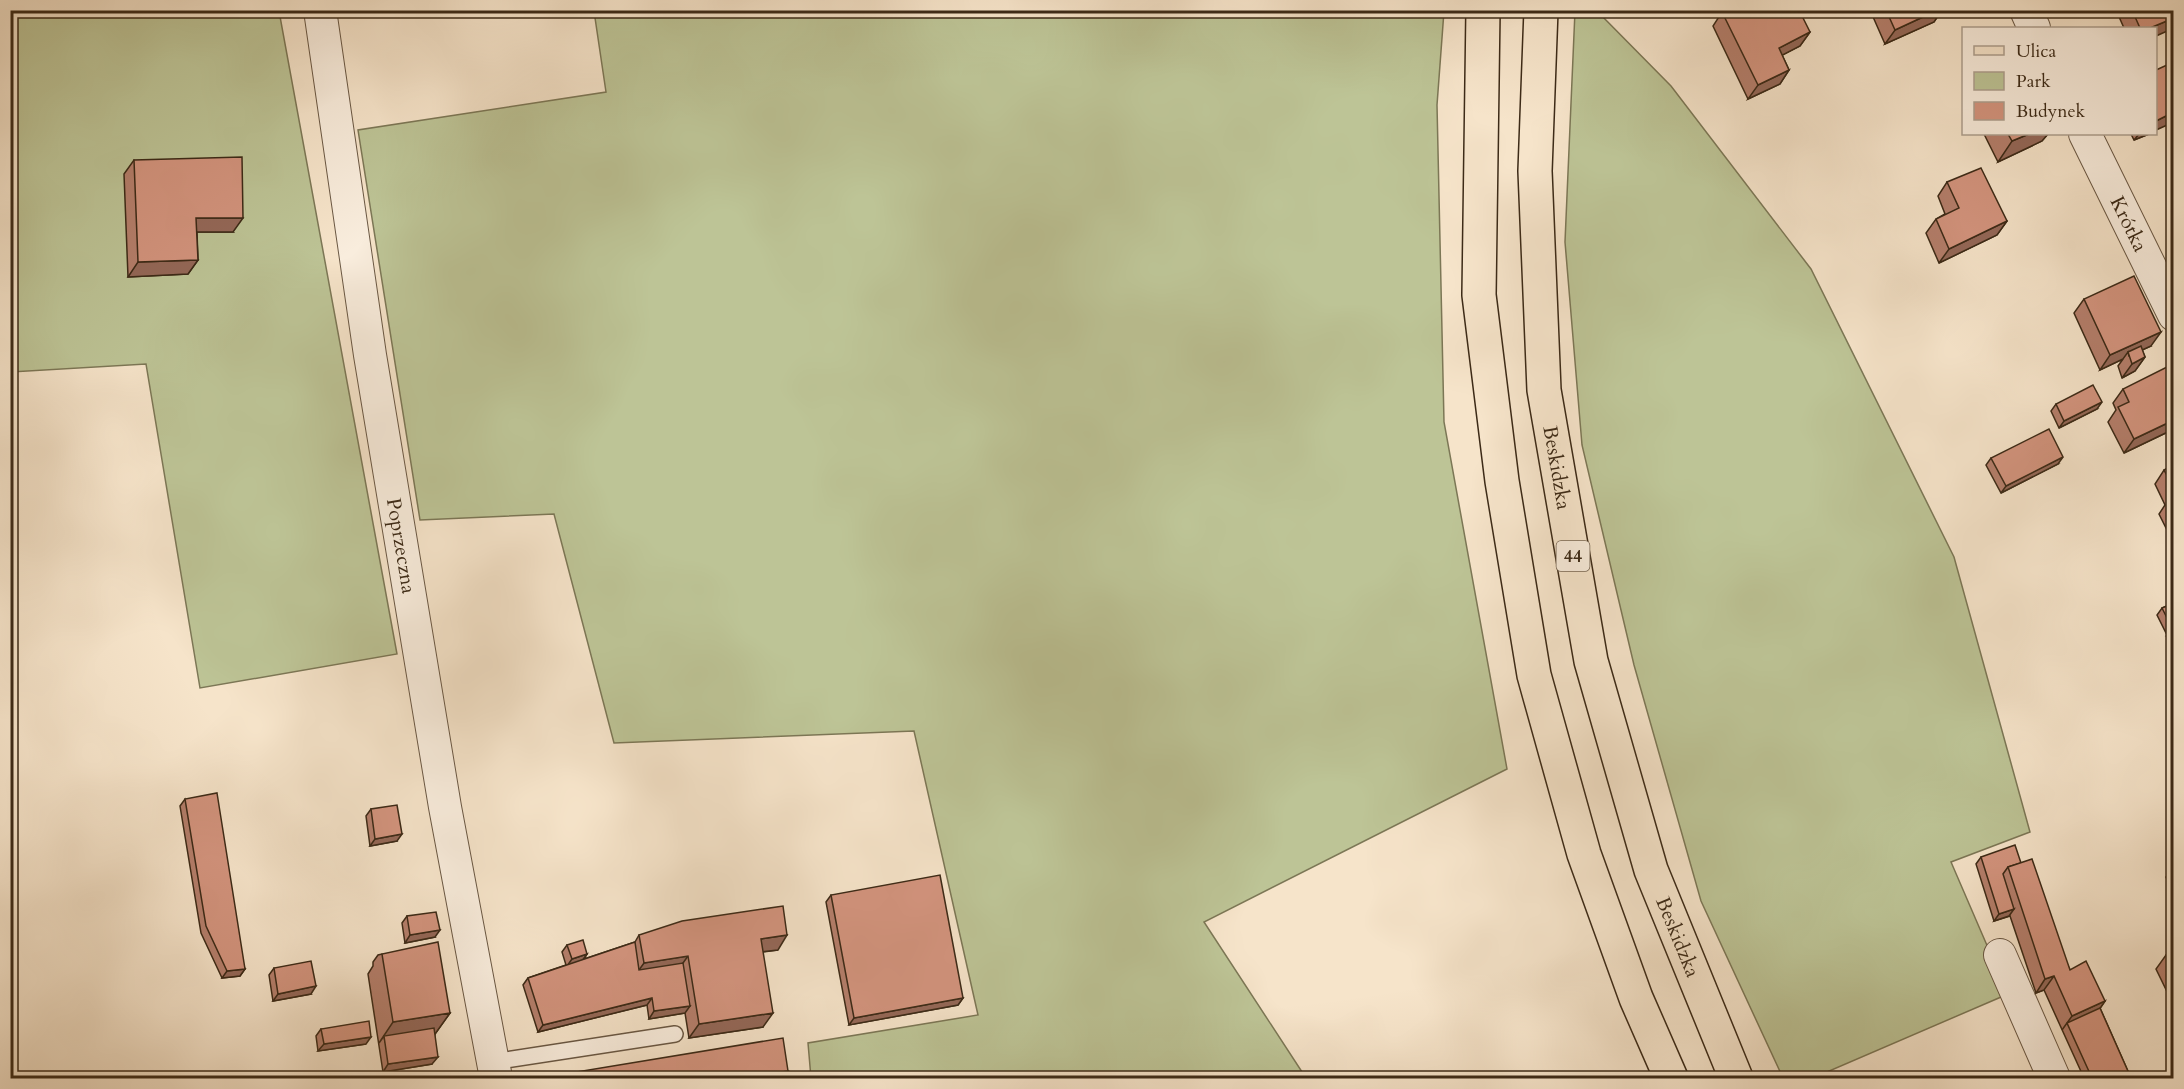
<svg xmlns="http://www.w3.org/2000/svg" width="2184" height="1089" font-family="Cardo,serif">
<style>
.green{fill:#bdc496;stroke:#7c7756;stroke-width:1.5}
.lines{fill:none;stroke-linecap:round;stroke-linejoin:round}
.lane-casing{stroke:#6a5844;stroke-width:18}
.street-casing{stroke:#6a5844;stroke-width:34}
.primary-casing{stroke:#3c2a17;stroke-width:36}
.lane{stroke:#f9eddd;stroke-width:15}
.street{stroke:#f9eddd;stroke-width:32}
.primary{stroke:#f6e4ca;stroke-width:33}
.wall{fill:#b57f6c;stroke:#3c2a17;stroke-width:1.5}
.shaded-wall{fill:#946858;stroke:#3c2a17;stroke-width:1.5}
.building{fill:#d3947e;stroke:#3c2a17;stroke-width:1.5}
.labels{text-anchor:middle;stroke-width:5;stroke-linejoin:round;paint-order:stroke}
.shield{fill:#f9eddd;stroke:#756452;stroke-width:1.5}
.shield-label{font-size:18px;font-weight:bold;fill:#3c2a17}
.street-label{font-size:20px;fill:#3c2a17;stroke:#f9eddd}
</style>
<rect width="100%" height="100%" fill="#f6e4ca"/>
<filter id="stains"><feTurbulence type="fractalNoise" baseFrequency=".00333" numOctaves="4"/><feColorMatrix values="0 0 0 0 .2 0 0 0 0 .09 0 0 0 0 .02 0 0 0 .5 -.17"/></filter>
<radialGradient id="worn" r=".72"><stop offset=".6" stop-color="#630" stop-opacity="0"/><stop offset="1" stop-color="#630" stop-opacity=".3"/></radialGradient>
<g class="green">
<polygon points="11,11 279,11 397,654 200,688 146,364 11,372"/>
<polygon points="594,11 1444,11 1437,105 1444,422 1507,769 1204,922 1306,1078 811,1078 808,1043 978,1015 914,731 614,743 554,514 420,520 358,130 606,92"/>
<polygon points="1575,11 1597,11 1671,86 1811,269 1954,557 2030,832 1951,862 2008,994 1813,1078 1783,1078 1701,901 1634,665 1582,445 1565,242"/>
</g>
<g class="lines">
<g class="lane-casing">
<polyline id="lane" points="493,1062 675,1034"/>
</g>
<g class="street-casing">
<g id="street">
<path id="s1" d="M320,10L370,355L445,807L496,1078"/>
<polyline points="2026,10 2034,28"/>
<path id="s2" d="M2085,134L2174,315"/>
<polyline points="2000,955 2054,1078"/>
</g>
</g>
<g class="primary-casing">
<g id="primary">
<polyline points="1483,10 1479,295 1502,481 1534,675 1584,854 1636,998 1671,1078"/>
<path id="s3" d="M1541,10L1535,171L1544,390L1591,661L1651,870L1736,1078"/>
</g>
</g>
<use href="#lane" class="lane"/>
<use href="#street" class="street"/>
<use href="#primary" class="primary"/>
</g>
<g class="wall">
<polygon points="1870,10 1942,10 1934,22 1885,44"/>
<polygon points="2116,10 2174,10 2156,28 2124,28"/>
<polygon points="1722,12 1810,32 1800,46 1782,55 1789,70 1780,84 1748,99 1713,26"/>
<polygon points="1984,134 2048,134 2042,141 1998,162"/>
<polygon points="2131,134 2149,134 2134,140"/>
<polygon points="134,160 233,232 197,232 198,260 188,274 128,277 124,174"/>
<polygon points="1947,182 2007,221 1997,235 1939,263 1926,233 1936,219 1945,214 1938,196"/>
<polygon points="2084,299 2151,346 2142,350 2145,357 2135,371 2122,378 2118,366 2123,359 2100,370 2074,313"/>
<polygon points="2123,389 2174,429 2124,453 2108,422 2116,410 2113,403"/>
<polygon points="2056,404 2097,409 2059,428 2051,411"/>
<polygon points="1991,458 2058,464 2001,493 1986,465"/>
<polygon points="2174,465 2174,529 2168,532 2159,514 2165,505 2155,484 2164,470"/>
<polygon points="2174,603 2174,632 2167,635 2157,615 2162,608"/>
<polygon points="185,799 245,969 240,976 222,978 201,933 180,806"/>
<polygon points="371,809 397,841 370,846 366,816"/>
<polygon points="1981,857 2021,863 2070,970 2105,1001 2100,1008 2131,1078 2084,1078 2044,990 2036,993 2010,916 1994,921 1976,864"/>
<polygon points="2174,869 2174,896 2166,877 2171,870"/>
<polygon points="831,895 963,998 958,1005 849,1025 826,902"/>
<polygon points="407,916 435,937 405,943 402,923"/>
<polygon points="639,935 778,950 763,952 763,1027 689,1038 685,1013 649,1019 647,1005 538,1032 523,985 528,978 566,965 562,952 567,945 587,954 584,959 635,942"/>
<polygon points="2174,951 2174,1006 2156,969 2166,955"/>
<polygon points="382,954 450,1013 435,1034 432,1064 383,1072 368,974 373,966 373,962 378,955"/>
<polygon points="274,968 311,994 273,1001 269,975"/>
<polygon points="321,1029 366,1044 318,1051 316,1036"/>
</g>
<g class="shaded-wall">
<polygon points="1938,10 1942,10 1934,22 1885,44 1895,30"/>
<polygon points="2174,18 2174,28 2156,36 2156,28 2150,28"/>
<polygon points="1810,32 1800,46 1769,62 1779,48"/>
<polygon points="1789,70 1780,84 1748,99 1758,85"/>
<polygon points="2174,112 2174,122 2156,130 2156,121"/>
<polygon points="2029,134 2048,134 2042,141 1998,162 2012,141"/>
<polygon points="2139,134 2149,134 2134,140"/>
<polygon points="196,218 243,218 233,232 186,232"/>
<polygon points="2007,221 1997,235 1939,263 1949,249"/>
<polygon points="198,260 188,274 128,277 138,262"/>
<polygon points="2161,332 2151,346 2129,356 2128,352 2123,359 2100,370 2110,355"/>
<polygon points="2145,357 2135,371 2122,378 2132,364"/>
<polygon points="2102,402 2097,409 2059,428 2064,421"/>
<polygon points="2174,420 2174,429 2124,453 2134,439"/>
<polygon points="2063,457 2058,464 2001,493 2006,486"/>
<polygon points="2174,524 2174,529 2168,532"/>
<polygon points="2172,628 2174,628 2174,632 2167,635"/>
<polygon points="402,834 397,841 370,846 375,839"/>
<polygon points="2014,909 2009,916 1994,921 1999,914"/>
<polygon points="440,930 435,937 405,943 410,935"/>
<polygon points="787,935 778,950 751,953 761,939"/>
<polygon points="587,954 582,961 567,966 572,959"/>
<polygon points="688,956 678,970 634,977 644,963"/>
<polygon points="245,969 240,976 222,978 227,971"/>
<polygon points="2054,976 2044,990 2036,993 2045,979"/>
<polygon points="316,986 311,994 273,1001 278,994"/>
<polygon points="652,998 647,1005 538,1032 543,1025"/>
<polygon points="963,998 958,1005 849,1025 854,1018"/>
<polygon points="2105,1001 2095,1016 2067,1023 2062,1030 2072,1016"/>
<polygon points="690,1006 685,1013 649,1019 654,1011"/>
<polygon points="450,1013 435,1034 385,1042 384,1036 379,1043 393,1022"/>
<polygon points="773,1013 763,1027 689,1038 699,1024"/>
<polygon points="371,1037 366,1044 318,1051 324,1044"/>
<polygon points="438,1057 432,1064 383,1072 388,1064"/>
<polygon points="788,1071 783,1078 743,1078"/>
</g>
<g class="building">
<polygon points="1725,10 1799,10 1810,32 1779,48 1789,70 1758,85 1722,12"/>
<polygon points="1886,10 1938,10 1895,30"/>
<polygon points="2132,10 2174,10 2174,18 2150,28 2140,28"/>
<polygon points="2167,65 2174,80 2174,112 2156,121 2156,70"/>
<polygon points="2008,134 2029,134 2012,141"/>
<polygon points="242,157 243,218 196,218 198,260 138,262 134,160"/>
<polygon points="1981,168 2007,221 1949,249 1936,219 1959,208 1947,182"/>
<polygon points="2134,276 2161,332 2110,355 2084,299"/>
<polygon points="2141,346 2145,357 2132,364 2128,352"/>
<polygon points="2173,364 2174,420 2134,439 2118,407 2129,402 2123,389"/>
<polygon points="2093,385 2102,402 2064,421 2056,404"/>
<polygon points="2049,429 2063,457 2006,486 1991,458"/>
<polygon points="2174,465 2174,488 2164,470"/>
<polygon points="2174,498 2174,510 2169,500"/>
<polygon points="2174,603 2174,628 2172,628 2162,608"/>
<polygon points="217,793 245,969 227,971 206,926 185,799"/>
<polygon points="397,805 402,834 375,839 371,809"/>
<polygon points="2015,845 2021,863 2008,867 2003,874 2014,909 1999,914 1981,857"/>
<polygon points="2032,859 2070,970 2086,961 2105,1001 2072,1016 2054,976 2045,979 2008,867"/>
<polygon points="940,875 963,998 854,1018 831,895"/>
<polygon points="783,906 787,935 761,939 773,1013 699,1024 688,956 644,963 639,935 682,921"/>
<polygon points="436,912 440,930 410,935 407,916"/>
<polygon points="583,940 587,954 572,959 567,945"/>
<polygon points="438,942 450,1013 393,1022 382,954"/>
<polygon points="635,942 639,970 683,963 690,1006 654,1011 652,998 543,1025 528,978"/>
<polygon points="2174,951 2174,972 2166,955"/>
<polygon points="311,961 316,986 278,994 274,968"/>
<polygon points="2100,1008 2131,1078 2092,1078 2067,1023"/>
<polygon points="369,1021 371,1037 324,1044 321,1029"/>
<polygon points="434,1028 438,1057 388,1064 384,1036"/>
<polygon points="783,1038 788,1071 743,1078 559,1078 558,1075"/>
</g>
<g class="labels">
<rect class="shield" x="1556.5" y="541" width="33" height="30" rx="4.5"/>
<g class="shield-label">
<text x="1573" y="562">44</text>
</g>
<g class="street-label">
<text dy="7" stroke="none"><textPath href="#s2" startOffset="100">Krótka</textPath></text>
<text dy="7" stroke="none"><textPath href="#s3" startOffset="459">Beskidzka</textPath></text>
<text dy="7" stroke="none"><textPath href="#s1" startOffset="542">Poprzeczna</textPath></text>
<text dy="7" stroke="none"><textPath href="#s3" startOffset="945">Beskidzka</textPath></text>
</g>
</g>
<rect width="2184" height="1089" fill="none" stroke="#f6e4ca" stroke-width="36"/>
<rect x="12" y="12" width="2160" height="1065" fill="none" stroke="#3c2a17" stroke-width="3"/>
<rect x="18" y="18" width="2148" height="1053" fill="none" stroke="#3c2a17" stroke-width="1.5"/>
<rect x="1962" y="27" width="195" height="108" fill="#f9eddd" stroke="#ad9f8e" stroke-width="1.5"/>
<rect x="1974" y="46" width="30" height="9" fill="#f6e4ca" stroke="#ad9f8e" stroke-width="1.5"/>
<text x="2016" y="57" font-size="18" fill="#3c2a17">Ulica</text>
<rect x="1974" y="72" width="30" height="18" fill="#bdc496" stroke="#ad9f8e" stroke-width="1.5"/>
<text x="2016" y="87" font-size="18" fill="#3c2a17">Park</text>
<rect x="1974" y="102" width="30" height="18" fill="#d3947e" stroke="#ad9f8e" stroke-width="1.5"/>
<text x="2016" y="117" font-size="18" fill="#3c2a17">Budynek</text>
<rect width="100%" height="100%" filter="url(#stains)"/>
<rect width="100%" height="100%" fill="url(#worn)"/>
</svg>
